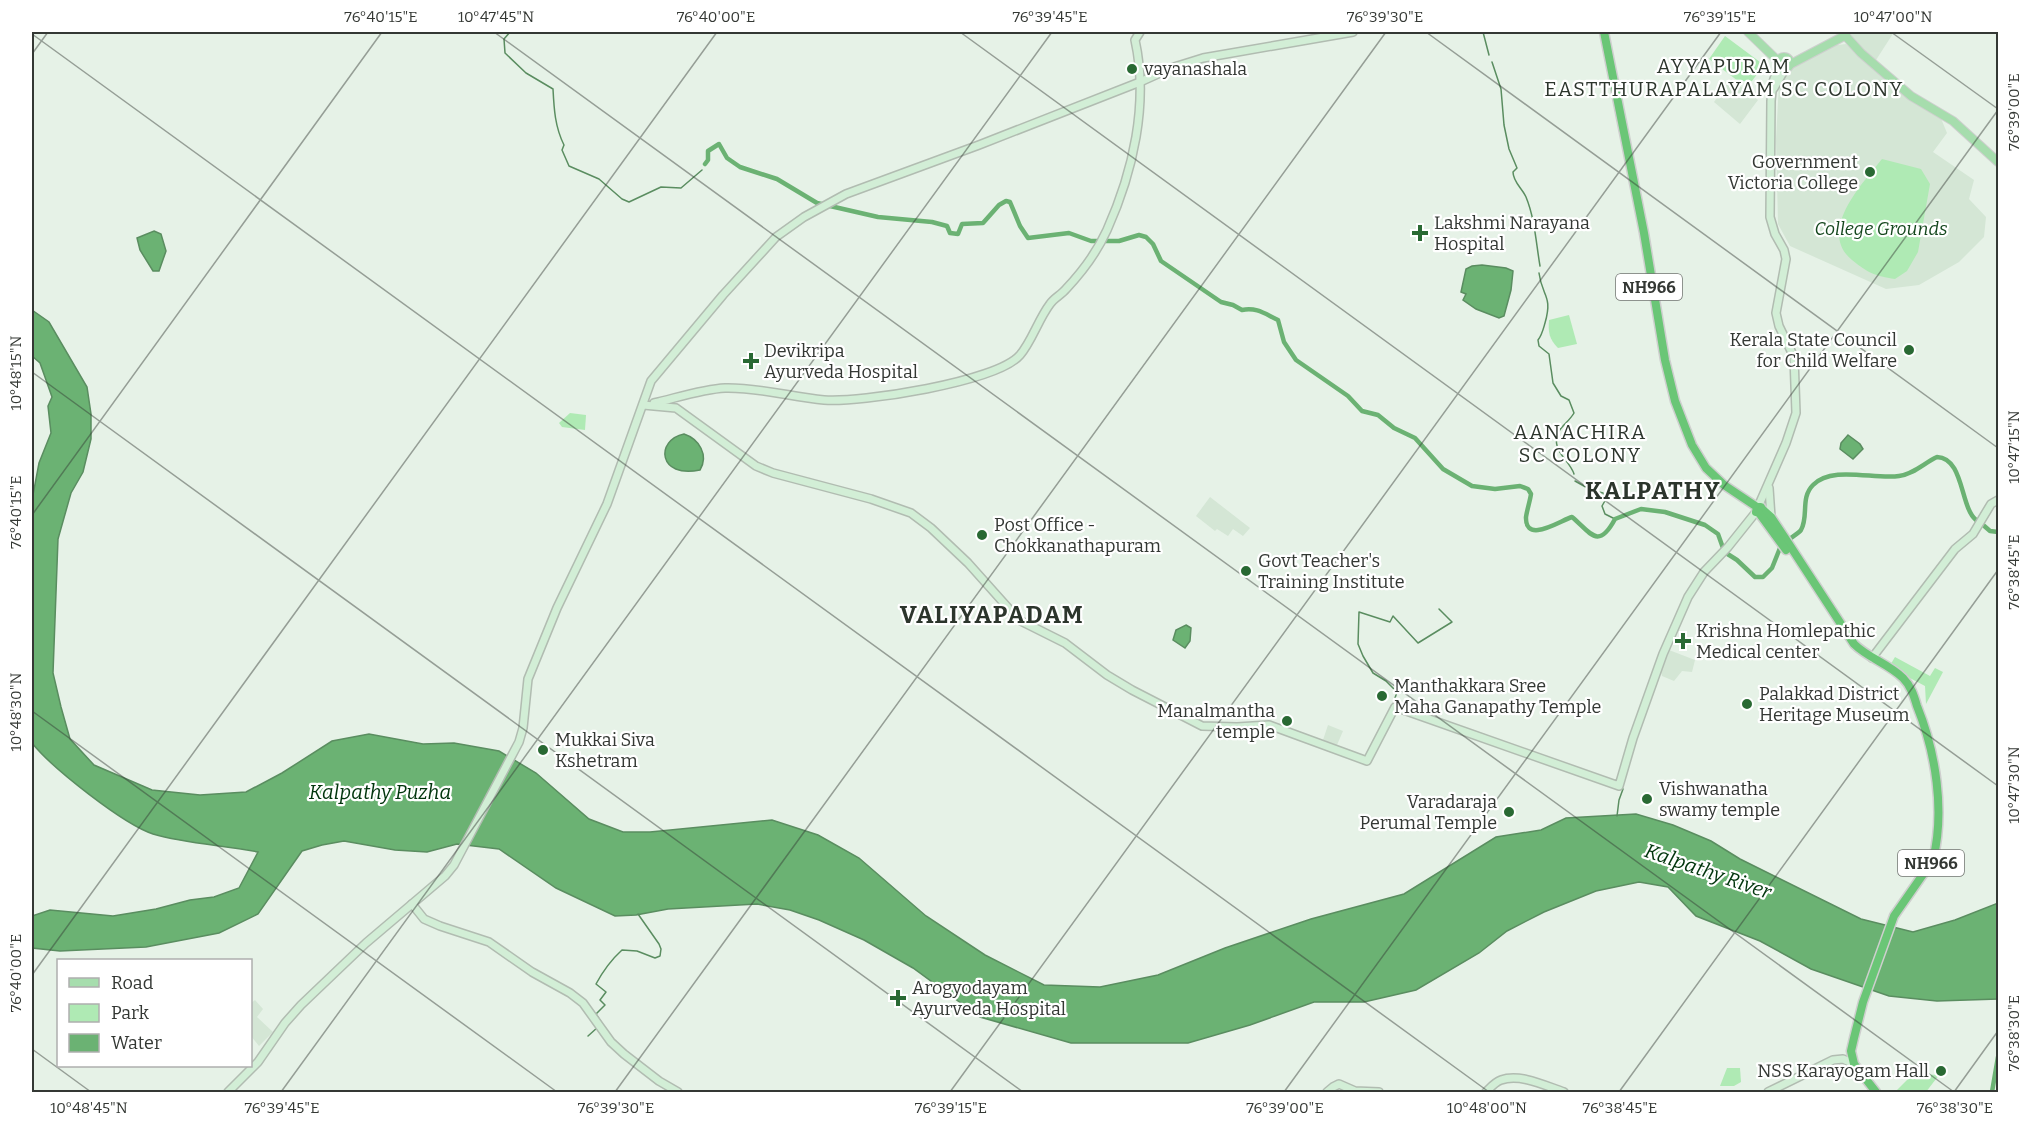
<svg xmlns="http://www.w3.org/2000/svg" width="2030" height="1124" font-family="Bitter,serif">
<style>
.built{fill:#d4e6d5}
.green{fill:#afeab4}
.water{fill:#6bb273;stroke:#5a8d60;stroke-width:1.5}
.lines{fill:none;stroke-linecap:round;stroke-linejoin:round}
.stream{stroke:#5a8d60;stroke-width:1.5}
.canal{stroke:#6bb273;stroke-width:4.5}
.secondary-casing{stroke:#b1bcb1;stroke-width:10}
.primary-casing{stroke:#cecfce;stroke-width:10}
.highway-casing{stroke:#cecfce;stroke-width:11}
.secondary{stroke:#d2eed6;stroke-width:7}
.primary{stroke:#a6ddad;stroke-width:8}
.highway{stroke:#6ac676;stroke-width:8}
.ticks{fill:none;stroke:#343834;stroke-width:1.5;stroke-opacity:0.45}
.poi-dot{fill:#296933;stroke:#fff;stroke-width:2}
.labels{text-anchor:middle;stroke-width:4.5;stroke-linejoin:round;paint-order:stroke}
.shield{fill:#fff;stroke:#717471;stroke-width:1.5}
.shield-label{font-size:16px;font-weight:bold;fill:#343834}
.poi-label{font-size:18px;fill:#343834;stroke:#fff;text-anchor:start}
.park-label{font-size:18px;font-style:italic;fill:#14471d;stroke:#fff}
.neighbourhood-label{font-size:20px;letter-spacing:1.5px;fill:#2c352c;stroke:#fff}
.water-label{font-size:20px;font-style:italic;fill:#00350c;stroke:#fff}
.district-label{font-size:24px;font-weight:bold;letter-spacing:1.5px;fill:#2c352c;stroke:#fff}
.neatline{fill:none;stroke:#343834;stroke-width:2}
.ticks-label{font-size:15px;text-anchor:middle;fill:#343834}
</style>
<rect width="100%" height="100%" fill="#e6f2e7"/>
<g class="built">
<polygon points="1849,32 1894,32 1876,60 1855,42"/>
<polygon points="1846,44 1940,116 1947,133 1933,152 1974,180 1969,199 1986,217 1984,237 1959,262 1919,285 1886,289 1790,246 1778,224 1776,140 1779,82 1783,72 1829,46"/>
<polygon points="1731,79 1758,100 1740,124 1714,102"/>
<polygon points="1210,497 1250,528 1243,536 1233,529 1228,536 1217,529 1215,531 1196,516"/>
<polygon points="1669,650 1695,660 1692,672 1682,671 1674,681 1662,676 1661,672"/>
<polygon points="1328,725 1343,731 1337,745 1323,740"/>
<polygon points="255,1000 263,1009 257,1017 273,1032 259,1046 251,1036 250,1004"/>
</g>
<g class="green">
<polygon points="1725,36 1764,65 1752,81 1738,81 1709,59"/>
<path d="M1882,159L1921,169L1930,184L1918,252L1907,271L1895,279C1875,276 1868,273 1852,260C1817,231 1862,184 1882,159Z"/>
<path d="M1569,315L1577,344L1558,348C1549,339 1548,332 1549,320Z"/>
<polygon points="570,413 586,415 585,430 562,427 559,423"/>
<polygon points="1895,657 1930,676 1935,668 1943,672 1926,704 1925,686 1889,667"/>
<polygon points="1727,1068 1740,1068 1741,1082 1734,1086 1720,1086"/>
<polygon points="1919,1074 1939,1075 1926,1092 1895,1092 1909,1078"/>
</g>
<g class="water">
<polygon points="154,231 161,234 166,251 159,271 153,271 140,250 137,238"/>
<polygon points="1482,265 1506,268 1513,271 1511,290 1504,316 1499,318 1476,309 1463,300 1466,294 1461,292 1466,269 1472,266"/>
<path d="M32,310L49,322L87,387L91,414V439L83,472L71,493L58,539L53,673L61,707L70,739L94,765L152,790L200,795L246,792L282,773L332,741L369,734L423,744L454,743L499,751L536,773L589,819L623,832H650L772,820L818,835L859,858L926,916L985,955L1044,985L1100,987L1158,975L1225,948L1311,919L1404,894L1496,837L1541,830L1566,818L1636,814L1673,825L1711,841L1740,859L1861,919L1913,932L1955,920L1998,903V999L1937,1001L1889,996L1811,969L1760,941L1696,916L1668,887L1639,882L1596,891L1544,912L1507,931L1479,953L1416,990L1364,1002H1314L1250,1025L1188,1043H1071L980,1017L913,968L864,940L819,920L790,910L757,904L668,909L636,915L615,916L556,888L499,849L457,844L427,852L395,850L344,841L322,845L302,851L258,914L219,933L146,947L60,951L32,948V916L50,910L113,916L156,909L190,900L214,897L239,888L258,852C224,845 187,844 153,834C123,824 52,768 32,743V500L39,463L51,433L48,406L52,397L40,363L32,356Z"/>
<path d="M684,434C699,439 709,455 700,470C658,479 655,440 684,434Z"/>
<polygon points="1848,435 1860,444 1863,449 1853,459 1840,449 1841,443"/>
<polygon points="1186,625 1191,628 1190,641 1185,648 1173,640 1176,630"/>
</g>
<g class="lines">
<g class="stream">
<path d="M510,32L504,39L505,53L526,73L553,89C554,109 555,127 564,145L562,150L569,166L599,179L622,199L629,202L661,187L681,188L702,170"/>
<polyline points="1483,32 1489,55"/>
<path d="M1492,62L1501,89L1504,125L1509,149L1517,168L1513,172C1513,182 1522,188 1526,197C1535,219 1536,243 1540,266"/>
<path d="M1539,273C1542,297 1553,295 1545,323C1543,330 1542,335 1538,340L1539,346L1549,354L1553,383L1561,396L1569,400L1574,413C1570,420 1563,425 1559,431C1549,450 1570,460 1574,474"/>
<polyline points="1575,481 1591,490 1603,493 1606,499 1602,506 1605,514 1615,519"/>
<polyline points="1400,705 1395,698 1397,692 1386,681 1373,673 1363,656 1358,644 1359,612 1390,622 1393,616 1418,643 1452,622 1439,609"/>
<polyline points="1464,728 1485,735"/>
<polyline points="1512,745 1536,753"/>
<polyline points="1617,816 1619,800 1623,789 1620,788"/>
<path d="M601,1022L596,1014L605,1005L600,1000L606,992L596,984C603,971 611,960 622,950L637,951L655,958L660,956L661,949L659,944L638,914"/>
<polyline points="588,1036 598,1027"/>
</g>
<g class="canal">
<polyline points="705,164 708,160 708,151 719,144 727,158 740,167 777,179 817,203 878,217 932,222 947,226 950,233 958,234 962,224 983,223 999,205 1006,201 1010,202 1020,226 1028,238 1069,233 1091,241 1099,241"/>
<path d="M1106,241H1119L1139,235L1146,237L1153,244L1161,261L1221,302L1233,305L1242,310C1257,307 1265,314 1278,320L1284,342L1296,360L1348,396L1362,411L1378,415L1394,428L1415,438L1443,469L1472,486L1495,489L1520,486L1528,489L1531,494C1530,501 1527,510 1526,517C1525,545 1561,520 1572,517C1590,532 1598,551 1615,519L1641,509L1665,512L1705,525L1718,534L1723,548"/>
<polyline points="1982,524 1990,531 1998,532"/>
<path d="M1790,539C1793,536 1799,533 1801,530C1809,516 1800,498 1813,485C1832,465 1875,480 1899,476C1914,474 1924,463 1937,457C1964,458 1960,507 1976,520"/>
<polyline points="1726,553 1737,560 1755,577 1763,577 1772,568 1780,548"/>
<polyline points="1992,1092 1998,1057"/>
</g>
<g class="secondary-casing">
<g id="secondary">
<polyline points="1774,88 1785,69"/>
<path d="M654,403C676,398 703,389 725,388C757,387 792,397 824,400C860,403 997,382 1020,355C1032,341 1038,320 1050,304C1054,298 1061,295 1066,289C1083,271 1097,252 1107,230C1133,172 1149,103 1135,40L1140,32"/>
<polyline points="643,405 676,408 756,466 773,473 871,499 911,513 931,528 968,563 1019,620 1065,643 1107,675 1132,690 1202,726 1237,727 1269,725 1367,761 1395,707 1619,786 1633,738 1663,654 1688,597 1704,572 1728,547 1756,512"/>
<polyline points="1769,488 1771,517"/>
<polyline points="1758,507 1786,443 1796,413 1794,357 1779,326 1776,313 1786,259 1784,250 1775,234 1770,217 1771,101 1773,82 1779,65"/>
<polyline points="1872,658 1955,549 1973,534 1991,504 1998,500"/>
<polyline points="412,904 424,919 440,926 489,942 532,972 570,993 583,1003 611,1042 624,1054 659,1081 678,1092"/>
<polyline points="228,1092 258,1062 285,1023 301,1005 366,943 445,876 454,865 519,742 523,728 528,679 557,608 607,504 651,381 723,295 776,237 804,217 846,194 979,145 1140,82 1171,68 1203,58 1353,32"/>
<polyline points="1327,1092 1333,1087 1339,1084 1355,1091 1379,1092"/>
<path d="M1486,1092C1490,1088 1495,1082 1501,1080C1520,1073 1546,1086 1564,1092"/>
<polyline points="1768,1092 1833,1060 1843,1059 1854,1064"/>
</g>
</g>
<g class="primary-casing">
<g id="primary">
<polyline points="1748,32 1778,61"/>
<polyline points="1842,32 1861,53 1911,96 1953,121 1998,162"/>
<circle cx="1784" cy="63" r="6"/>
<polyline points="1791,64 1846,35"/>
</g>
</g>
<g class="highway-casing">
<g id="highway">
<polyline points="1604,32 1644,233 1665,360 1675,401 1692,445 1706,468 1724,485 1757,507 1761,507 1762,510 1761,513 1756,512 1757,507"/>
<path d="M1762,509L1771,517L1785,538L1854,644C1868,658 1889,664 1903,678C1911,686 1914,696 1917,706C1936,753 1945,811 1933,860L1894,916L1863,1002L1854,1038L1851,1051L1854,1064L1876,1092"/>
<polyline points="1759,513 1786,550"/>
</g>
</g>
<use href="#secondary" class="secondary"/>
<use href="#primary" class="primary"/>
<use href="#highway" class="highway"/>
</g>
<path class="ticks" d="M494,32L1954,1092M960,32L1998,786M1426,32L1998,448M1891,32L1998,109M32,34L1489,1092M32,54L48,32M32,372L1023,1092M32,515L382,32M32,711L557,1092M32,975L717,32M32,1049L91,1092M281,1092L1052,32M615,1092L1386,32M950,1092L1721,32M1284,1092L1998,110M1619,1092L1998,570M1954,1092L1998,1031"/>
<g class="poi-dot">
<circle cx="1132" cy="69" r="6"/>
<circle cx="1870" cy="172" r="6"/>
<path d="M1417 224h6v6h6v6h-6v6h-6v-6h-6v-6h6z"/>
<circle cx="1909" cy="350" r="6"/>
<path d="M748 352h6v6h6v6h-6v6h-6v-6h-6v-6h6z"/>
<circle cx="982" cy="535" r="6"/>
<circle cx="1246" cy="571" r="6"/>
<path d="M1680 632h6v6h6v6h-6v6h-6v-6h-6v-6h6z"/>
<circle cx="1382" cy="696" r="6"/>
<circle cx="1747" cy="704" r="6"/>
<circle cx="1287" cy="721" r="6"/>
<circle cx="543" cy="750" r="6"/>
<circle cx="1647" cy="799" r="6"/>
<circle cx="1509" cy="812" r="6"/>
<path d="M895 989h6v6h6v6h-6v6h-6v-6h-6v-6h6z"/>
<circle cx="1941" cy="1071" r="6"/>
</g>
<g class="labels">
<g class="shield">
<rect x="1616" y="274" width="66" height="26" rx="4.5"/>
<rect x="1898" y="850" width="66" height="26" rx="4.5"/>
</g>
<g class="shield-label">
<text x="1649" y="293">NH966</text>
<text x="1931" y="869">NH966</text>
</g>
<g class="poi-label">
<text x="1144" y="75">vayanashala</text>
<text x="1858" y="168" text-anchor="end">Government<tspan x="1858" dy="21">Victoria College</tspan></text>
<text x="1434" y="229">Lakshmi Narayana<tspan x="1434" dy="21">Hospital</tspan></text>
<text x="1897" y="346" text-anchor="end">Kerala State Council<tspan x="1897" dy="21">for Child Welfare</tspan></text>
<text x="764" y="357">Devikripa<tspan x="764" dy="21">Ayurveda Hospital</tspan></text>
<text x="994" y="531">Post Office -<tspan x="994" dy="21">Chokkanathapuram</tspan></text>
<text x="1258" y="567">Govt Teacher's<tspan x="1258" dy="21">Training Institute</tspan></text>
<text x="1696" y="637">Krishna Homlepathic<tspan x="1696" dy="21">Medical center</tspan></text>
<text x="1394" y="692">Manthakkara Sree<tspan x="1394" dy="21">Maha Ganapathy Temple</tspan></text>
<text x="1759" y="700">Palakkad District<tspan x="1759" dy="21">Heritage Museum</tspan></text>
<text x="1275" y="717" text-anchor="end">Manalmantha<tspan x="1275" dy="21">temple</tspan></text>
<text x="555" y="746">Mukkai Siva<tspan x="555" dy="21">Kshetram</tspan></text>
<text x="1659" y="795">Vishwanatha<tspan x="1659" dy="21">swamy temple</tspan></text>
<text x="1497" y="808" text-anchor="end">Varadaraja<tspan x="1497" dy="21">Perumal Temple</tspan></text>
<text x="912" y="994">Arogyodayam<tspan x="912" dy="21">Ayurveda Hospital</tspan></text>
<text x="1929" y="1077" text-anchor="end">NSS Karayogam Hall</text>
</g>
<g class="park-label">
<text x="1881" y="235">College Grounds</text>
</g>
<g class="neighbourhood-label">
<text x="1724" y="73">AYYAPURAM<tspan x="1724" dy="23">EASTTHURAPALAYAM SC COLONY</tspan></text>
<text x="1580" y="439">AANACHIRA<tspan x="1580" dy="23">SC COLONY</tspan></text>
</g>
<g class="water-label">
<text x="380" y="799">Kalpathy Puzha</text>
<text transform="translate(1708 871) rotate(19)" y="7">Kalpathy River</text>
</g>
<g class="district-label">
<text x="1653" y="499">KALPATHY</text>
<text x="992" y="623">VALIYAPADAM</text>
</g>
</g>
<rect width="2030" height="1124" fill="none" stroke="#ffffff" stroke-width="66"/>
<rect x="57" y="959" width="195" height="108" fill="#ffffff" stroke="#aeafae" stroke-width="1.5"/>
<rect x="69" y="978" width="30" height="9" fill="#a6ddad" stroke="#aeafae" stroke-width="1.5"/>
<text x="111" y="989" font-size="18" fill="#343834">Road</text>
<rect x="69" y="1004" width="30" height="18" fill="#afeab4" stroke="#aeafae" stroke-width="1.5"/>
<text x="111" y="1019" font-size="18" fill="#343834">Park</text>
<rect x="69" y="1034" width="30" height="18" fill="#6bb273" stroke="#aeafae" stroke-width="1.5"/>
<text x="111" y="1049" font-size="18" fill="#343834">Water</text>
<rect x="33" y="33" width="1964" height="1058" class="neatline"/>
<g class="ticks-label">
<text x="381" y="22">76°40'15"E</text>
<text x="496" y="22">10°47'45"N</text>
<text x="716" y="22">76°40'00"E</text>
<text x="1050" y="22">76°39'45"E</text>
<text x="1385" y="22">76°39'30"E</text>
<text x="1720" y="22">76°39'15"E</text>
<text x="1893" y="22">10°47'00"N</text>
<text transform="translate(2014 112) rotate(-90)" y="5">76°39'00"E</text>
<text transform="translate(16 373) rotate(-90)" y="5">10°48'15"N</text>
<text transform="translate(2014 447) rotate(-90)" y="5">10°47'15"N</text>
<text transform="translate(16 512) rotate(-90)" y="5">76°40'15"E</text>
<text transform="translate(2014 572) rotate(-90)" y="5">76°38'45"E</text>
<text transform="translate(16 712) rotate(-90)" y="5">10°48'30"N</text>
<text transform="translate(2014 785) rotate(-90)" y="5">10°47'30"N</text>
<text transform="translate(16 973) rotate(-90)" y="5">76°40'00"E</text>
<text transform="translate(2014 1033) rotate(-90)" y="5">76°38'30"E</text>
<text x="89" y="1113">10°48'45"N</text>
<text x="282" y="1113">76°39'45"E</text>
<text x="616" y="1113">76°39'30"E</text>
<text x="951" y="1113">76°39'15"E</text>
<text x="1285" y="1113">76°39'00"E</text>
<text x="1487" y="1113">10°48'00"N</text>
<text x="1620" y="1113">76°38'45"E</text>
<text x="1955" y="1113">76°38'30"E</text>
</g>
</svg>
